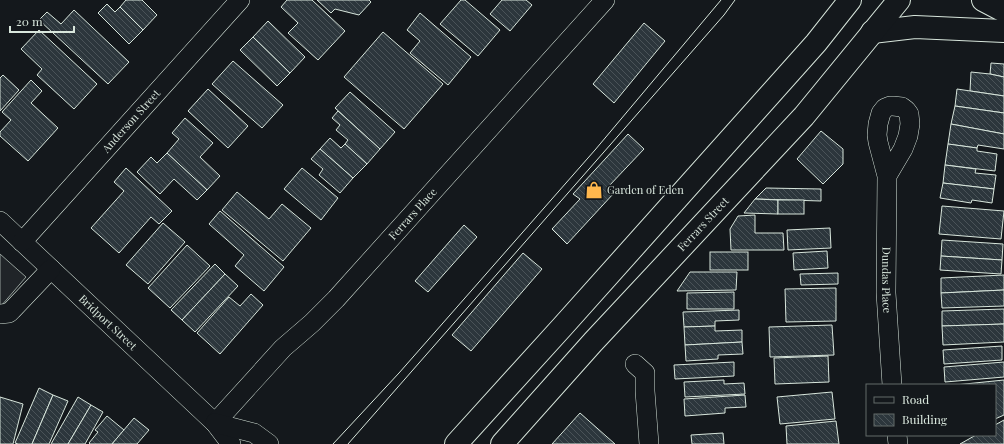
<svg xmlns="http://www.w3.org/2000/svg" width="1004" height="444" font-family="'Playfair Display',serif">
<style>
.green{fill:#202428;stroke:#939e99}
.building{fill:url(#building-back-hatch);stroke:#d8e6dc}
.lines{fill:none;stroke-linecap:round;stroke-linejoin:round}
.minor-casing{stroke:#d8e6dc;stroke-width:20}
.primary-casing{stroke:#d8e6dc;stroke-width:24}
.minor{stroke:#14181c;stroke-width:19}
.primary{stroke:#14181c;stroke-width:22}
.tram{stroke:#d8e6dc;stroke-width:1}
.labels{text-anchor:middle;stroke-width:3;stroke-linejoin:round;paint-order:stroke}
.street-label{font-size:11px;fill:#d8e6dc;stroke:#14181c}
.poi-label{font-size:11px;fill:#d8e6dc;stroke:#14181c;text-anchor:start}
</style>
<defs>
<pattern id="building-back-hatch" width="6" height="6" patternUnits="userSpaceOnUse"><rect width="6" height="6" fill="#2c363c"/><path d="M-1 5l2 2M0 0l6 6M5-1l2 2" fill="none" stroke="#4a5358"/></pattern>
</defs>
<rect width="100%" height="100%" fill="#14181c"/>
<polygon class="green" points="0,254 26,277 1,306 0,306"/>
<g class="building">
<polygon points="126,0 142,0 157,15 143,30 120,7"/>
<polygon points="287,0 312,0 345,31 318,60 288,33 298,23 281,7"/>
<polygon points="317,0 369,0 371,2 359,15 335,9 331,13"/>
<polygon points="461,0 465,0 500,30 478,56 440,24"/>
<polygon points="502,0 526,0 532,5 510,31 490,14"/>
<polygon points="107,4 115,12 120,7 143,30 129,44 98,13"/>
<polygon points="74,10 129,62 108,84 39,20 47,12 61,24"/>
<polygon points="420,13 471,57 448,85 410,53 420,41 407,30"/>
<polygon points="268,21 305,57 290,73 253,37"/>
<polygon points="644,23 665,41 614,103 593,84"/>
<polygon points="39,30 97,84 74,109 37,75 42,69 21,49"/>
<polygon points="383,32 443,84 404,129 344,77"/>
<polygon points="253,37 290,73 277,86 240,50"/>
<polygon points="233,61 283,105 262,128 212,84"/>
<polygon points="991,63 1004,64 1004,77 990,74"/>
<polygon points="971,72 990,74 1004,77 1004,96 970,91"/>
<polygon points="3,75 19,90 0,111 0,78"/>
<polygon points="31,80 42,91 31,103 58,128 28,161 0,136 0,132 11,120 2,112"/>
<polygon points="208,89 248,126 228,148 188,111"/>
<polygon points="957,89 1004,96 1004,113 955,106"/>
<polygon points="350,92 395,132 380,149 335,108"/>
<polygon points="955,106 1004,113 1004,134 951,124"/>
<polygon points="338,111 380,149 367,164 345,144 348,140 336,130 340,125 332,118"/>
<polygon points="185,118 213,143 200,157 220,176 207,190 167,153 179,139 172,133"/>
<polygon points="951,124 1004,134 1004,149 978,145 977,148 948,144"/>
<polygon points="821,131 843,149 843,164 823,184 797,159"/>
<polygon points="628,134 644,149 608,187 614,193 567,244 552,229 580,199 573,194"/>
<polygon points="330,138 341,148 345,144 367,164 353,178 320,149"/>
<polygon points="948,144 977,148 977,151 997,154 995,171 945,165"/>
<polygon points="320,149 353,178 340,193 319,175 323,169 311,159"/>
<polygon points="167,153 207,190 197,200 174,179 160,194 137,172 151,157 157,163"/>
<polygon points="945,165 976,169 975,173 996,175 994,189 943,183"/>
<polygon points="126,168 172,211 159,224 151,217 119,253 91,228 124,191 114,182"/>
<polygon points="302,168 338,198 321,220 284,189"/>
<polygon points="943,183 994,189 992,203 972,200 971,203 940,198"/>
<polygon points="766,188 821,189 821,201 755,199"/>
<polygon points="237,192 269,219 282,204 311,228 283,261 222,210"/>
<polygon points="755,199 778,200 778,214 744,213"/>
<rect x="778" y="200" width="26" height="14"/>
<polygon points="942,206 1004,211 1001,239 939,234"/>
<polygon points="220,211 284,267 264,291 235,266 244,255 209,224"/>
<polygon points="755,215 755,233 783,233 784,250 731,250 730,229 738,216"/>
<polygon points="163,223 185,242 148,284 126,265"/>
<polygon points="464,225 477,237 428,292 415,281"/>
<polygon points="830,228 831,248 788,250 787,230"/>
<polygon points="942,240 1003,244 1002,260 941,256"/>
<polygon points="187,245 210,266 170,308 148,288"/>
<polygon points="827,251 828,268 794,270 793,253"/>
<rect x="710" y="252" width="38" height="18"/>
<polygon points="523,253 542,269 471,351 452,335"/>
<polygon points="941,256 1002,260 1001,274 940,270"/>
<polygon points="215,264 225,274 182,320 171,310"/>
<polygon points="690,272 737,272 736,290 677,291"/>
<polygon points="838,273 838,284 801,285 800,274"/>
<polygon points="225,274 238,286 195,332 182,320"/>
<polygon points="1004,275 1004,290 941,293 941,278"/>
<polygon points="836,288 836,321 786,322 785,289"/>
<polygon points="1004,290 1004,306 942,308 941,293"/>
<polygon points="734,292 734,309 687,309 687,293"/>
<polygon points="251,294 263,305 220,354 197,333 229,297 240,306"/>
<polygon points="1004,309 1004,324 942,326 942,311"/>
<polygon points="739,310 739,320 715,321 715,326 684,327 683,312"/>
<polygon points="1004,324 1004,342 943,345 942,326"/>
<polygon points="832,325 834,355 770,357 769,327"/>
<polygon points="715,326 715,331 742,330 742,342 685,345 684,327"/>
<polygon points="742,342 743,354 718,355 718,359 686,361 685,345"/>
<polygon points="1002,346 1002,360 944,364 943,350"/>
<polygon points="828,356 829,382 775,384 774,358"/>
<polygon points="734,362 734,376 675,379 674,365"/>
<polygon points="1004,362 1004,377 945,382 944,367"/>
<polygon points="724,380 724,384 744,383 745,394 685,397 684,382"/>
<polygon points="1004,380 1004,415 995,419 995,385 955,385"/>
<polygon points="39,388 53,395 32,444 18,444 15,443"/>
<polygon points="832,392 835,419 780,424 777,397"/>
<polygon points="53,395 68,401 49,444 32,444"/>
<polygon points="745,395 746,407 725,408 725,413 685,416 684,399"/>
<polygon points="0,397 23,404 13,444 0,444"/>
<polygon points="78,397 91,405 68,444 51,444"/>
<polygon points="91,405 103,412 85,444 68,444"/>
<polygon points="580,413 615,444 552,444"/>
<polygon points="107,416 124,430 112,444 90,444 89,443 98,432 95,430"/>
<polygon points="134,418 149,430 137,444 112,444"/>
<polygon points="1004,420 1004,444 960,444 976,435 995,435 995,425"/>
<polygon points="836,421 839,444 787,444 786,426"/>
<polygon points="723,433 724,444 692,444 691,435"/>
</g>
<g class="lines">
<g class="minor-casing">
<g id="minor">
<path id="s1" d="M887,176L903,149L908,136L910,124L909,114L906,110L902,107L893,106H890L885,108L881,113L878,124L877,135L878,142L887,176L886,293L892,385"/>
<path id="s2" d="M0,221L215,423L231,444"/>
<path id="s3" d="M22,242L240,0"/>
<polyline points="0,314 9,313 12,310 51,269"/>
<polyline points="635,364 645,373 645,391 649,444"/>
<path id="s4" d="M215,423L283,348L312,323L336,299L605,0"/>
<polyline points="215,423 254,433 269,444"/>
<polyline points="897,435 898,444"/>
</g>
</g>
<g class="primary-casing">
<g id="primary">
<polyline points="983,0 1004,11"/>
<polyline points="872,32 915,27 1004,31"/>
<polyline points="456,444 563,326 816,43 850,0"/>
<path id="s5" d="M502,444L593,342L804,116L899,0"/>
</g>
</g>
<use href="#minor" class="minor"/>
<use href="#primary" class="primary"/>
<g class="tram">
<polyline points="333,444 399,373 595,150 721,0"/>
<polyline points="348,444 724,15 735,0"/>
</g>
</g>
<defs>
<g id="shop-bare" transform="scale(1.38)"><path d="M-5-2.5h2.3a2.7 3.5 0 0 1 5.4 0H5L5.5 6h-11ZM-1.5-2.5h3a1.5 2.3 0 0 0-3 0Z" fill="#ffb74d" stroke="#14181c" stroke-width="2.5" paint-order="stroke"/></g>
</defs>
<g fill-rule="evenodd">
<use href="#shop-bare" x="594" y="190"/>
</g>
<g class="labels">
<g class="street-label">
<text dy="4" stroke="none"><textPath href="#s3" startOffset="163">Anderson Street</textPath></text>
<text dy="4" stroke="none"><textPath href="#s4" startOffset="288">Ferrars Place</textPath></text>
<text dy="4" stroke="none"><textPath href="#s5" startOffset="298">Ferrars Street</textPath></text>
<text dy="4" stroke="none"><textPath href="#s1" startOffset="270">Dundas Place</textPath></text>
<text dy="4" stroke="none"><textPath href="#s2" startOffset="148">Bridport Street</textPath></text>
</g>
<g class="poi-label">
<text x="607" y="194">Garden of Eden</text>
</g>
</g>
<rect x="866" y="384" width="130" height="52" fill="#14181c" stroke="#626a69"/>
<rect x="874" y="397" width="20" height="6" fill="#14181c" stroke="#626a69"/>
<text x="902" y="404" font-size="12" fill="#d8e6dc">Road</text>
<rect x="874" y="414" width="20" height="12" fill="url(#building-back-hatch)" stroke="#626a69"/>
<text x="902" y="424" font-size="12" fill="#d8e6dc">Building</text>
<path d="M10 26v6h64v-6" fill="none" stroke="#d8e6dc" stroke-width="2"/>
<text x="16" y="26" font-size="12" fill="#d8e6dc" stroke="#14181c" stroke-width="3" paint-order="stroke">20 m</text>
</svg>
